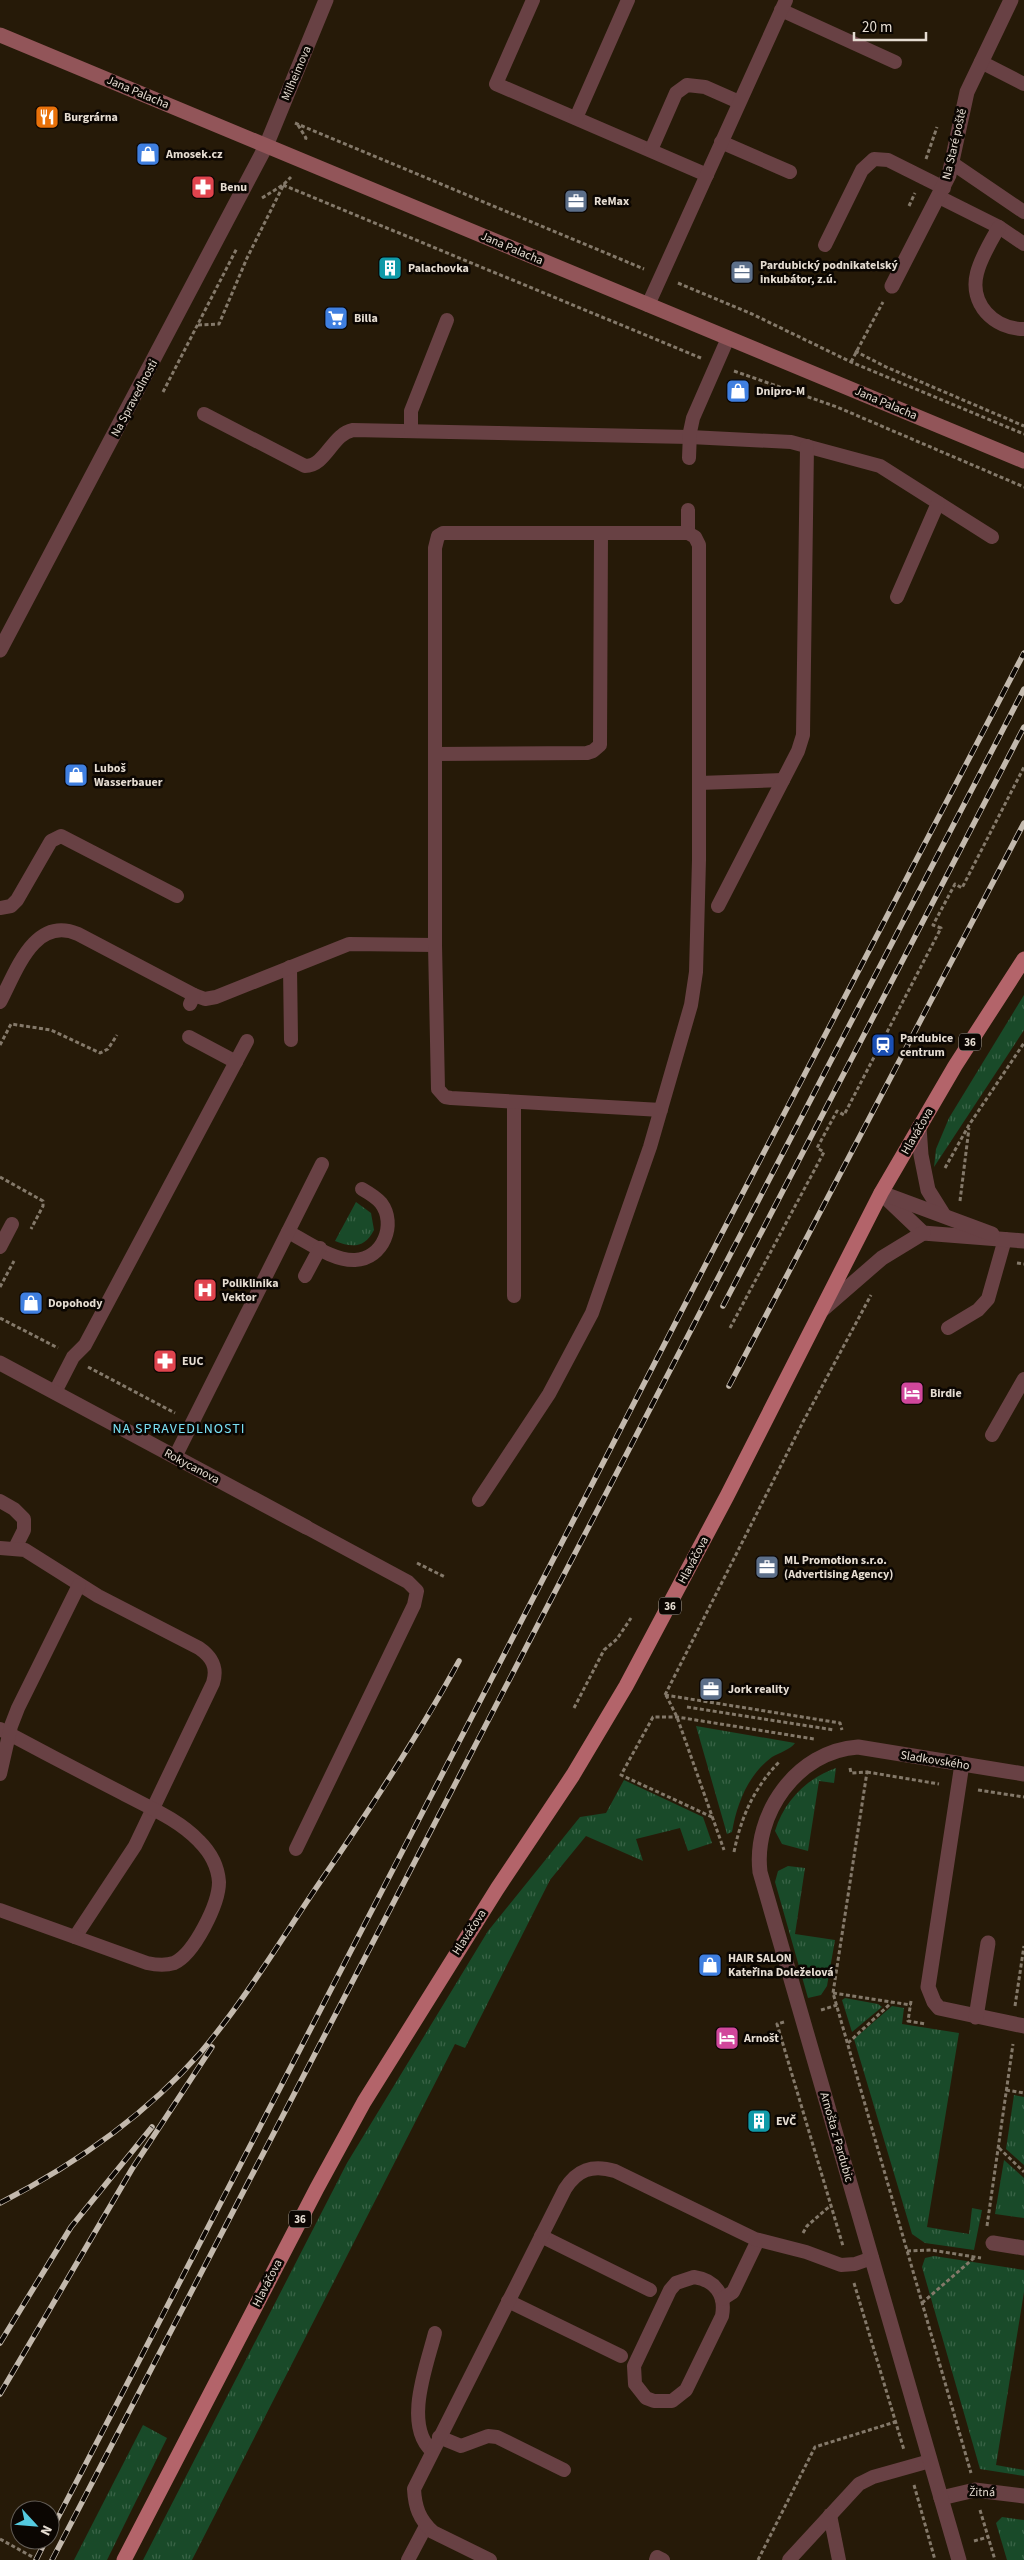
<svg xmlns="http://www.w3.org/2000/svg" width="1024" height="2560" font-family="'Source Sans 3',sans-serif">
<style>
.grass{fill:url(#grass-tufts)}
.lines{fill:none;stroke-linecap:round;stroke-linejoin:round}
.path{stroke:#84796a;stroke-width:3;stroke-dasharray:4 2.5;stroke-linecap:butt}
.service{stroke:#684144;stroke-width:14}
.minor{stroke:#684144;stroke-width:15}
.secondary{stroke:#925559;stroke-width:15}
.primary{stroke:#b3646a;stroke-width:15}
.rail-casing{stroke:#c3b9ad;stroke-width:5.5}
.rail{stroke:#0b0602;stroke-width:4;stroke-dasharray:11;stroke-linecap:butt}
.labels{text-anchor:middle;stroke-width:5;stroke-linejoin:round;paint-order:stroke}
.shield{fill:#0b0602;stroke:#a49c93;stroke-width:1}
.shield-label{font-size:11px;font-weight:bold;fill:#e5dcd1}
.street-label{font-size:12px;fill:#e5dcd1;stroke:#0b0602}
.poi-label{font-size:12px;font-weight:bold;fill:#e5dcd1;stroke:#0b0602;text-anchor:start}
.neighbourhood-label{font-size:14px;letter-spacing:1px;fill:#7ae1f5;stroke:#0b0602}
</style>
<defs>
<pattern id="grass-tufts" width="24" height="20" patternUnits="userSpaceOnUse" patternTransform="scale(1.25)"><rect width="24" height="20" fill="#194a29"/><path d="M3 7l-1-3M5 7V3M7 7l1-3M15 17l-1-3M17 17v-4M19 17l1-3" fill="none" stroke="#3a6447"/></pattern>
</defs>
<rect width="100%" height="100%" fill="#261a08"/>
<g class="grass">
<polygon points="1024,995 1024,1030 934,1167 936,1149 949,1118"/>
<path d="M356,1202L371,1213L374,1230C365,1248 352,1248 335,1241Z"/>
<path d="M696,1726L795,1743C791,1749 779,1753 772,1757C748,1775 737,1803 732,1832L727,1834Z"/>
<path d="M836,1768L834,1783L819,1781L808,1851L782,1844L775,1831C784,1801 807,1778 836,1768Z"/>
<polygon points="624,1780 703,1817 712,1843 688,1851 680,1828 636,1839 643,1861 586,1836 550,1880 465,2048 455,2044 192,2560 143,2560 347,2163 488,1931 580,1817 606,1813"/>
<polygon points="788,1866 805,1868 795,1934 835,1940 827,1986 821,1995 808,1998 775,1882 778,1871"/>
<polygon points="845,1998 878,2004 882,2007 852,2032 842,2000"/>
<polygon points="892,2006 904,2008 902,2024 959,2033 927,2227 969,2234 972,2208 982,2210 974,2250 925,2243 912,2234 854,2039"/>
<polygon points="1014,2095 1024,2097 1024,2165 1006,2149"/>
<polygon points="1004,2160 1024,2178 1024,2218 995,2214"/>
<polygon points="934,2256 1024,2270 1024,2292 996,2465 1024,2470 1024,2476 980,2469 922,2267 925,2258"/>
<polygon points="143,2425 167,2438 107,2560 74,2560"/>
<polygon points="1002,2517 1024,2520 1024,2560 1007,2560 996,2523"/>
</g>
<g class="lines">
<g class="path">
<polyline points="295,123 644,269"/>
<polyline points="298,125 306,138 305,141"/>
<polyline points="926,159 937,127"/>
<polyline points="283,185 701,358"/>
<polyline points="262,198 283,185 291,177"/>
<polyline points="909,206 915,193"/>
<polyline points="678,283 752,314 851,362 1024,434"/>
<polyline points="198,325 219,324 247,258 283,186"/>
<polyline points="855,351 886,367 1024,426"/>
<polyline points="851,362 883,302"/>
<polyline points="734,371 837,407 1024,487"/>
<polyline points="163,392 237,248"/>
<polyline points="0,1045 11,1024 51,1030 100,1053 108,1049 117,1035"/>
<polyline points="945,1168 969,1125 1024,1043"/>
<polyline points="0,1177 43,1201 43,1206 31,1229"/>
<polyline points="960,1201 969,1128"/>
<polyline points="1017,1263 1024,1264"/>
<polyline points="0,1287 14,1261"/>
<polyline points="0,1318 58,1348"/>
<polyline points="730,1328 824,1152 817,1148 837,1111 844,1115 941,928 933,925 955,884 962,888 1024,767"/>
<polyline points="88,1367 175,1413"/>
<polyline points="417,1563 445,1577"/>
<polyline points="665,1695 840,1723 842,1730"/>
<polyline points="665,1695 803,1422 871,1295"/>
<polyline points="666,1695 677,1717 724,1850"/>
<polyline points="687,1707 834,1730"/>
<polyline points="574,1708 604,1650 617,1639 631,1618"/>
<polyline points="850,1768 851,1773 867,1772 833,1993 971,2473"/>
<polyline points="867,1772 939,1784"/>
<polyline points="978,1790 1024,1797"/>
<polyline points="712,1817 621,1775 653,1717 677,1717 814,1739"/>
<path d="M734,1852C741,1817 754,1788 779,1762"/>
<polyline points="833,1993 911,2005"/>
<polyline points="911,2001 908,2021 926,2024"/>
<polyline points="1015,2006 1024,1946"/>
<polyline points="821,2010 837,2005"/>
<polyline points="784,2022 777,2024 843,2246"/>
<polyline points="848,2043 891,2003"/>
<polyline points="1006,2090 1024,2093"/>
<polyline points="999,2148 1024,2172"/>
<polyline points="987,2226 1013,2044"/>
<polyline points="803,2233 807,2226 831,2205"/>
<polyline points="907,2251 931,2250 981,2258"/>
<polyline points="854,2283 904,2450"/>
<polyline points="922,2303 974,2258"/>
<polyline points="914,2485 935,2560"/>
<polyline points="980,2510 995,2560"/>
<polyline points="0,2539 38,2560"/>
<polyline points="974,2541 988,2537"/>
<polyline points="758,2560 815,2447 895,2422"/>
</g>
<g class="service">
<polyline points="533,0 496,84 707,175"/>
<polyline points="781,10 895,62"/>
<polyline points="981,62 1024,84"/>
<polyline points="576,118 628,0"/>
<polyline points="721,142 790,172"/>
<polyline points="651,150 676,93 687,85 705,87 739,102"/>
<polyline points="952,163 1024,212"/>
<polyline points="939,197 999,227 1024,244"/>
<path d="M999,227C991,241 981,257 977,273C969,304 994,329 1024,329"/>
<polyline points="825,245 862,170 874,159 888,160 944,188"/>
<polyline points="648,305 786,0"/>
<path d="M204,414L305,466C326,466 332,434 353,430L690,437L791,442L880,466L992,537"/>
<polyline points="411,431 411,411 447,320"/>
<polyline points="689,458 690,432 693,418 728,338"/>
<polyline points="688,533 688,510"/>
<polyline points="897,597 938,503"/>
<polyline points="435,754 587,753 593,751 600,745 601,533"/>
<polyline points="699,783 783,780"/>
<polyline points="718,906 798,751 803,735 807,446"/>
<polyline points="0,908 11,906 17,900 51,841 61,836 177,896"/>
<polyline points="290,967 291,1040"/>
<polyline points="194,995 205,999 216,997 349,944 435,945"/>
<path d="M0,1002C16,972 34,915 78,934L194,995L190,1004"/>
<polyline points="189,1037 236,1062"/>
<path d="M288,1232C308,1242 333,1261 355,1260C383,1259 397,1224 381,1203C376,1197 369,1193 362,1189"/>
<polyline points="0,1247 12,1224"/>
<polyline points="305,1276 320,1248"/>
<polyline points="514,1296 514,1102"/>
<polyline points="948,1328 978,1310 988,1299 1005,1239"/>
<polyline points="55,1392 73,1357 85,1345 247,1041"/>
<polyline points="992,1435 1024,1379"/>
<polyline points="175,1457 322,1164"/>
<polyline points="479,1500 549,1394 592,1313 650,1147 691,1005 696,972 699,860 699,545 695,537 688,533 443,533 438,536 435,548 435,945 438,1089 445,1097 451,1098 661,1110"/>
<polyline points="0,1501 14,1509 24,1519 24,1530 15,1548"/>
<path d="M0,1548L25,1550L98,1596L199,1648C212,1657 218,1667 213,1683L135,1846L75,1937"/>
<path d="M0,1729C41,1751 81,1772 122,1793C148,1807 178,1819 199,1841C210,1852 218,1867 219,1882C219,1904 194,1954 174,1963C165,1966 156,1965 147,1963L0,1910"/>
<polyline points="0,1774 11,1726 18,1708 79,1585"/>
<polyline points="296,1849 414,1605 417,1591 408,1582 306,1527"/>
<polyline points="541,2236 650,2290"/>
<path d="M694,2277C715,2280 726,2295 722,2316L686,2390L672,2401H654L646,2398L635,2384L634,2366L670,2290L676,2283Z"/>
<polyline points="722,2299 733,2292 758,2240"/>
<polyline points="508,2301 621,2356"/>
<polyline points="439,2437 461,2446 488,2436 497,2437 564,2470"/>
<path d="M432,2451C403,2425 427,2365 435,2333"/>
<polyline points="830,2515 839,2560"/>
<polyline points="408,2560 426,2526"/>
<path d="M490,2560L433,2532C419,2519 415,2507 414,2489L565,2189C577,2170 592,2164 615,2171L755,2239L806,2252L841,2265L855,2264L872,2258"/>
<polyline points="656,2560 657,2557 663,2560"/>
<polyline points="789,2560 859,2484 873,2477 930,2461"/>
</g>
<g class="minor">
<polyline points="892,286 949,175 967,92 1011,0"/>
<polyline points="0,650 266,146 326,0"/>
<polyline points="919,1127 921,1155 928,1190 943,1214"/>
<polyline points="881,1193 923,1233 1024,1241"/>
<polyline points="887,1195 992,1234"/>
<polyline points="822,1310 882,1258 923,1233"/>
<polyline points="0,1363 306,1527"/>
<polyline points="962,1764 928,1987 934,2002 939,2008 1024,2026"/>
<polyline points="976,2017 988,1943"/>
<polyline points="993,2243 1024,2248"/>
<polyline points="941,2498 975,2490 1024,2496"/>
<path d="M959,2560L760,1872C753,1814 797,1751 858,1747L1024,1774"/>
</g>
<polyline class="secondary" points="0,35 1024,461"/>
<polyline class="primary" points="124,2560 317,2188 364,2102 497,1889 573,1775 626,1686 727,1496 881,1193 955,1066 1024,959"/>
<g class="rail-casing">
<g id="rail">
<polyline points="723,1306 1024,727"/>
<polyline points="729,1386 1024,823"/>
<path d="M0,2203C74,2165 146,2115 201,2052C244,2001 279,1943 316,1888C367,1814 416,1740 459,1661"/>
<polyline points="0,2343 71,2227 152,2127"/>
<polyline points="0,2394 132,2169 212,2047"/>
<polyline points="50,2533 710,1256 1024,653"/>
<polyline points="36,2560 46,2540"/>
<polyline points="52,2560 1024,689"/>
</g>
</g>
<use href="#rail" class="rail"/>
</g>
<defs>
<g id="restaurant-square" transform="scale(1.25)"><rect x="-9" y="-9" width="18" height="18" rx="4" fill="#e8710a" stroke="#0b0602"/><path d="M-5-6h1v4h1v-4h1v4h1v-4h1v5L-1.5 .5V6h-2V.5L-5-1ZM5-6V6H3V1.5H1.5Q1.5-4 5-6Z" fill="#fff"/></g>
<g id="shop-square" transform="scale(1.25)"><rect x="-9" y="-9" width="18" height="18" rx="4" fill="#3f7fe0" stroke="#0b0602"/><path d="M-5-2.5h2.3a2.7 3.5 0 0 1 5.4 0H5L5.5 6h-11ZM-1.5-2.5h3a1.5 2.3 0 0 0-3 0Z" fill="#fff"/></g>
<g id="pharmacy-square" transform="scale(1.25)"><rect x="-9" y="-9" width="18" height="18" rx="4" fill="#e0444e" stroke="#0b0602"/><path d="M-2-6h4v4h4v4h-4v4h-4v-4h-4v-4h4Z" fill="#fff"/></g>
<g id="office-square" transform="scale(1.25)"><rect x="-9" y="-9" width="18" height="18" rx="4" fill="#5c6f8a" stroke="#0b0602"/><path d="M-6-3h4V-5.5h4V-3h4V5H-6ZM-1-4.5V-3h2v-1.5ZM-6 0V1H6V0Z" fill="#fff"/></g>
<g id="building-square" transform="scale(1.25)"><rect x="-9" y="-9" width="18" height="18" rx="4" fill="#0f9aa8" stroke="#0b0602"/><path d="M-4-6H4V6H1V3H-1V6H-4ZM-2.5-4.3h1.7v1.8h-1.7ZM.8-4.3h1.7v1.8H.8ZM-2.5-1h1.7V.8h-1.7ZM.8-1h1.7V.8H.8Z" fill="#fff"/></g>
<g id="supermarket-square" transform="scale(1.25)"><rect x="-9" y="-9" width="18" height="18" rx="4" fill="#3f7fe0" stroke="#0b0602"/><path d="M-6-5.5h2.5l.6 2H6L4.5 2H-2.5L-4.4-4H-6ZM-1.5 3.2a1.3 1.3 0 1 0 .1 0ZM3 3.2a1.3 1.3 0 1 0 .1 0Z" fill="#fff"/></g>
<g id="station-square" transform="scale(1.25)"><rect x="-9" y="-9" width="18" height="18" rx="4" fill="#1a4fb4" stroke="#0b0602"/><path d="M-3-6H3Q5-6 5-4V2Q5 4 3 4L4.5 6H3L1.5 4h-3L-3 6H-4.5L-3 4Q-5 4-5 2V-4Q-5-6-3-6ZM-3.5-4v3h7v-3ZM-3.5 1v1.5H-2V1ZM2 1v1.5H3.5V1Z" fill="#fff"/></g>
<g id="hospital-square" transform="scale(1.25)"><rect x="-9" y="-9" width="18" height="18" rx="4" fill="#e0444e" stroke="#0b0602"/><path d="M-5-5h3v3.5h4V-5h3V5h-3V1.5h-4V5h-3Z" fill="#fff"/></g>
<g id="hotel-square" transform="scale(1.25)"><rect x="-9" y="-9" width="18" height="18" rx="4" fill="#d1479c" stroke="#0b0602"/><path d="M-6-4.5h1.5V1H6V5H4.5V3h-9V5H-6ZM-4 0a1.8 1.8 0 1 1 3.6 0ZM.5 0V-2.5h3Q6-2.5 6 0Z" fill="#fff"/></g>
</defs>
<g fill-rule="evenodd">
<use href="#restaurant-square" x="47" y="117"/>
<use href="#shop-square" x="148" y="154"/>
<use href="#pharmacy-square" x="203" y="187"/>
<use href="#office-square" x="576" y="201"/>
<use href="#building-square" x="390" y="268"/>
<use href="#office-square" x="742" y="272"/>
<use href="#supermarket-square" x="336" y="318"/>
<use href="#shop-square" x="738" y="391"/>
<use href="#shop-square" x="76" y="775"/>
<use href="#station-square" x="883" y="1045"/>
<use href="#hospital-square" x="205" y="1290"/>
<use href="#shop-square" x="31" y="1303"/>
<use href="#pharmacy-square" x="165" y="1361"/>
<use href="#hotel-square" x="912" y="1393"/>
<use href="#office-square" x="767" y="1567"/>
<use href="#office-square" x="711" y="1689"/>
<use href="#shop-square" x="710" y="1965"/>
<use href="#hotel-square" x="727" y="2038"/>
<use href="#building-square" x="759" y="2121"/>
</g>
<g class="labels">
<g class="shield">
<rect x="959" y="1033.5" width="22" height="17" rx="4"/>
<rect x="659" y="1597.5" width="22" height="17" rx="4"/>
<rect x="289" y="2210.5" width="22" height="17" rx="4"/>
</g>
<g class="shield-label">
<text x="970" y="1046">36</text>
<text x="670" y="1610">36</text>
<text x="300" y="2223">36</text>
</g>
<g class="street-label">
<text transform="translate(296 73) rotate(-67)" y="4">Milheimova</text>
<text transform="translate(138 92) rotate(23)" y="4">Jana Palacha</text>
<text transform="translate(954 144) rotate(-77)" y="4">Na Staré poště</text>
<text transform="translate(512 248) rotate(23)" y="4">Jana Palacha</text>
<text transform="translate(134 398) rotate(-62)" y="4">Na Spravedlnosti</text>
<text transform="translate(886 403) rotate(23)" y="4">Jana Palacha</text>
<text transform="translate(917 1131) rotate(-60)" y="4">Hlaváčova</text>
<text transform="translate(192 1466) rotate(28)" y="4">Rokycanova</text>
<text transform="translate(693 1560) rotate(-62)" y="4">Hlaváčova</text>
<text transform="translate(935 1760) rotate(9)" y="4">Sladkovského</text>
<text transform="translate(469 1932) rotate(-57)" y="4">Hlaváčova</text>
<text transform="translate(837 2137) rotate(74)" y="4">Arnošta z Pardubic</text>
<text transform="translate(267 2283) rotate(-63)" y="4">Hlaváčova</text>
<text transform="translate(982 2492) rotate(1)" y="4">Žitná</text>
</g>
<g class="poi-label">
<text x="64" y="121">Burgrárna</text>
<text x="166" y="158">Amosek.cz</text>
<text x="220" y="191">Benu</text>
<text x="594" y="205">ReMax</text>
<text x="760" y="269">Pardubický podnikatelský<tspan x="760" dy="14">inkubátor, z.ú.</tspan></text>
<text x="408" y="272">Palachovka</text>
<text x="354" y="322">Billa</text>
<text x="756" y="395">Dnipro-M</text>
<text x="94" y="772">Luboš<tspan x="94" dy="14">Wasserbauer</tspan></text>
<text x="900" y="1042">Pardubice<tspan x="900" dy="14">centrum</tspan></text>
<text x="222" y="1287">Poliklinika<tspan x="222" dy="14">Vektor</tspan></text>
<text x="48" y="1307">Dopohody</text>
<text x="182" y="1365">EUC</text>
<text x="930" y="1397">Birdie</text>
<text x="784" y="1564">ML Promotion s.r.o.<tspan x="784" dy="14">(Advertising Agency)</tspan></text>
<text x="728" y="1693">Jork reality</text>
<text x="728" y="1962">HAIR SALON<tspan x="728" dy="14">Kateřina Doleželová</tspan></text>
<text x="744" y="2042">Arnošt</text>
<text x="776" y="2125">EVČ</text>
</g>
<g class="neighbourhood-label">
<text x="179" y="1433">NA SPRAVEDLNOSTI</text>
</g>
</g>
<g transform="translate(35 2525) rotate(116)"><circle r="24" fill="#0b0602" stroke="#625c55"/>
<path d="M0-4L9 19L0 12L-9 19Z" fill="#55cadf"/>
<text y="-8" font-size="14" font-weight="bold" text-anchor="middle" fill="#e5dcd1">N</text>
</g>
<path d="M854 32v8h72v-8" fill="none" stroke="#e5dcd1" stroke-width="2.5"/>
<text x="862" y="32" font-size="15" fill="#e5dcd1" stroke="#0b0602" stroke-width="4" paint-order="stroke">20 m</text>
</svg>
